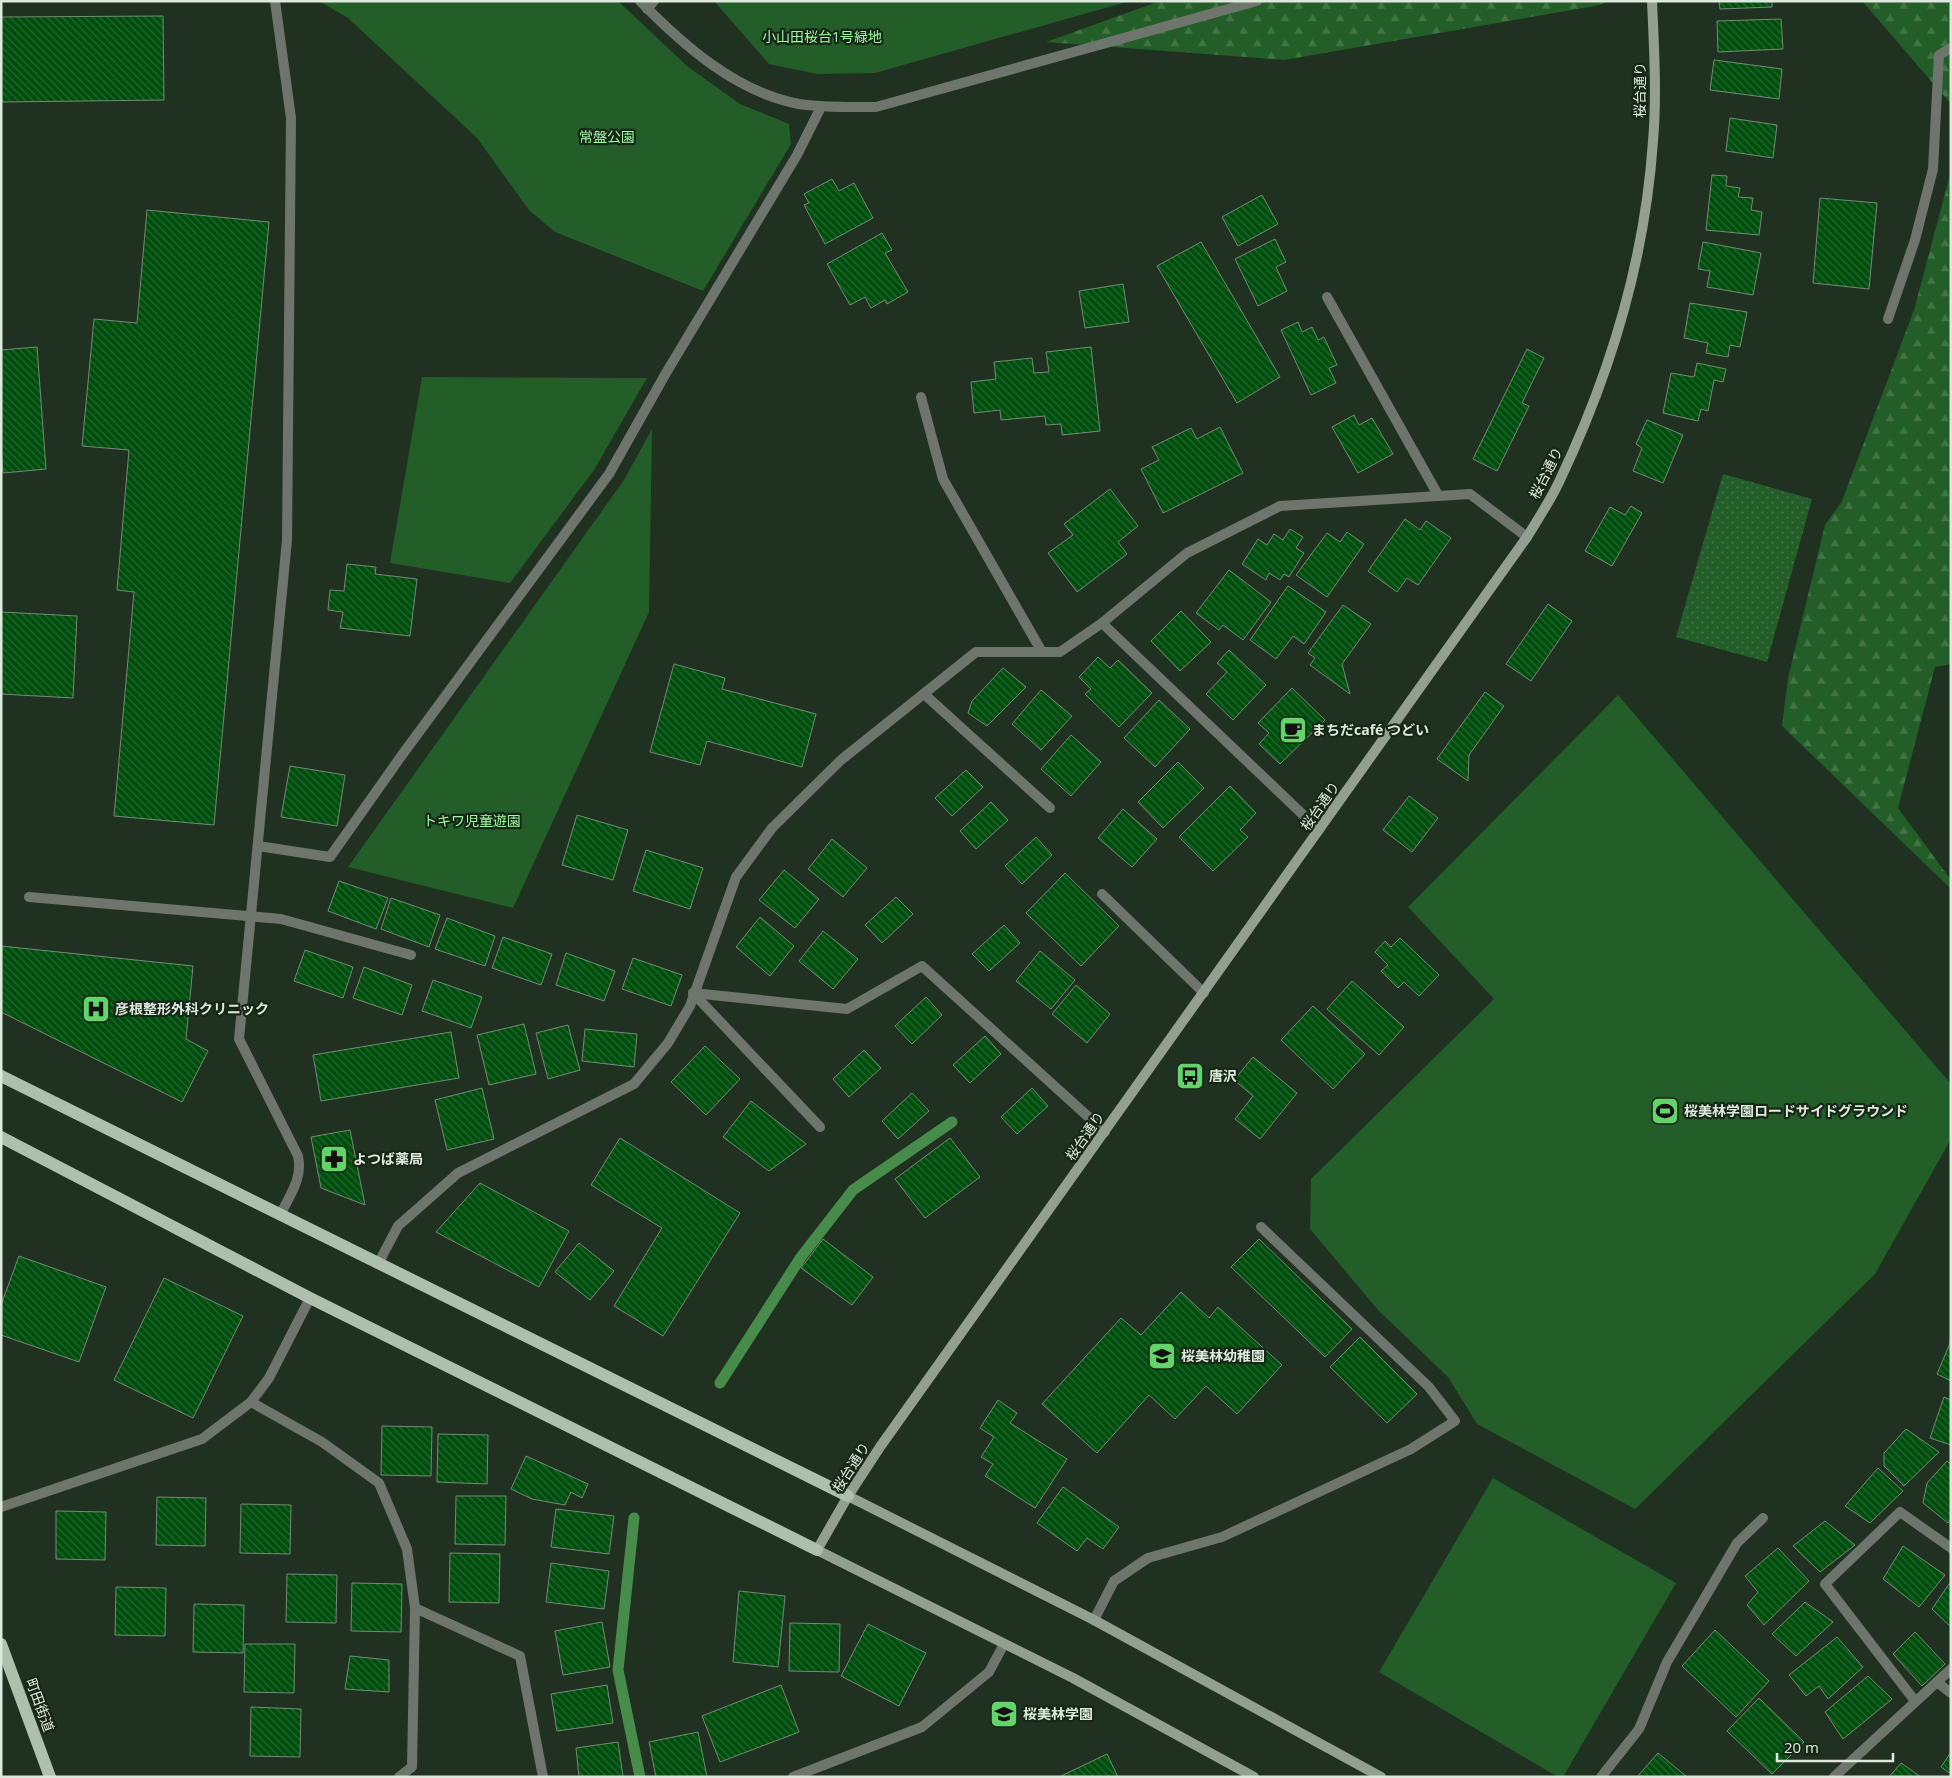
<svg xmlns="http://www.w3.org/2000/svg" width="1952" height="1778" font-family="'Open Sans','Noto Sans JP',sans-serif">
<style>
.grass{fill:url(#grass-dots)}
.forest{fill:url(#forest-firs)}
.green{fill:#235d27}
.lines{fill:none;stroke-linecap:round;stroke-linejoin:round}
.stream{stroke:#488c4c;stroke-width:11}
.building{fill:url(#building-back-hatch);stroke:#768a76}
.lane{stroke:#6d756d;stroke-width:10}
.street{stroke:#6d756d;stroke-width:10}
.secondary{stroke:#929f91;stroke-width:10}
.primary{stroke:#aebfad;stroke-width:12}
.labels{text-anchor:middle;stroke-width:4.5;stroke-linejoin:round;paint-order:stroke}
.park-label{font-size:14px;fill:#9df9a0;stroke:#172717}
.street-label{font-size:14px;fill:#dee9de;stroke:#172717}
.poi-label{font-size:14px;font-weight:bold;fill:#dee9de;stroke:#172717;text-anchor:start}
</style>
<defs>
<pattern id="grass-dots" width="8" height="8" patternUnits="userSpaceOnUse" patternTransform="scale(1.25)"><rect width="8" height="8" fill="#235d27"/><path d="M2 2h.1M6 6h.1" fill="none" stroke="#427446" stroke-width="1.8" stroke-linecap="round"/></pattern>
<pattern id="forest-firs" width="22" height="20" patternUnits="userSpaceOnUse" patternTransform="scale(1.25)"><rect width="22" height="20" fill="#235d27"/><path d="M5 1l3.5 6h-7zM16 11l3.5 6h-7z" fill="#427446"/></pattern>
<pattern id="building-back-hatch" width="6" height="6" patternUnits="userSpaceOnUse" patternTransform="scale(1.25)"><rect width="6" height="6" fill="#004e0d"/><path d="M-1 5l2 2M0 0l6 6M5-1l2 2" fill="none" stroke="#256830"/></pattern>
</defs>
<rect width="100%" height="100%" fill="#203121"/>
<polygon class="grass" points="1723,474 1812,499 1767,662 1676,637"/>
<g class="forest">
<polygon points="1160,1 1611,1 1595,6 1284,60 1046,42"/>
<polygon points="1862,1 1951,1 1951,104"/>
<polygon points="1951,171 1951,664 1935,667 1898,808 1951,880 1951,889 1782,726 1788,678 1825,525 1842,501 1914,310"/>
</g>
<g class="green">
<polygon points="319,1 618,1 687,66 740,104 789,124 791,144 703,291 555,232 529,210 477,138 348,18"/>
<polygon points="714,1 1130,1 875,73 817,74 769,64"/>
<polygon points="422,377 647,378 594,470 510,583 390,563"/>
<polygon points="652,429 649,612 513,908 348,867 624,480"/>
<polygon points="1618,695 1951,1084 1951,1139 1875,1274 1635,1509 1477,1424 1448,1377 1378,1310 1310,1229 1311,1179 1494,999 1408,907"/>
<polygon points="1493,1478 1676,1583 1563,1777 1558,1777 1379,1672"/>
</g>
<g class="lines">
<g class="stream">
<polyline points="720,1383 801,1257 853,1190 952,1122"/>
<polyline points="634,1518 618,1670 640,1777"/>
</g>
</g>
<g class="building">
<polygon points="1719,1 1772,1 1772,7 1720,9"/>
<polygon points="163,16 164,100 1,102 1,17"/>
<polygon points="1781,19 1783,49 1718,52 1717,21"/>
<polygon points="1714,60 1782,69 1779,99 1710,90"/>
<polygon points="1730,118 1777,125 1773,158 1726,151"/>
<polygon points="1712,175 1727,176 1726,186 1740,188 1738,197 1753,198 1751,210 1762,212 1759,235 1706,230"/>
<polygon points="832,179 839,191 854,183 873,218 825,244 804,205 809,203 804,194"/>
<polygon points="1262,195 1278,224 1238,246 1222,217"/>
<polygon points="1820,198 1877,203 1869,289 1813,283"/>
<polygon points="147,210 269,222 214,825 114,816 134,592 117,590 129,450 82,446 94,319 137,323"/>
<polygon points="882,233 892,250 885,253 908,292 887,304 885,300 871,308 865,297 850,305 827,264"/>
<polygon points="1275,239 1286,262 1276,267 1287,291 1258,306 1235,259"/>
<polygon points="1201,242 1280,377 1237,403 1157,266"/>
<polygon points="1703,242 1761,253 1753,295 1707,287 1710,271 1698,269"/>
<polygon points="1123,284 1129,322 1085,328 1079,291"/>
<polygon points="1690,303 1747,312 1740,347 1730,345 1728,357 1706,353 1708,343 1684,338"/>
<polygon points="1298,322 1302,332 1312,327 1318,340 1324,337 1337,365 1329,368 1336,383 1311,395 1281,330"/>
<polygon points="37,347 46,469 3,473 1,448 1,350"/>
<polygon points="1091,347 1100,431 1062,435 1061,424 1046,425 1045,416 1001,420 1000,410 974,413 971,382 996,379 994,362 1032,358 1034,373 1049,372 1046,352"/>
<polygon points="1527,349 1544,358 1522,403 1529,406 1497,471 1473,459"/>
<polygon points="1697,363 1726,369 1723,382 1714,380 1708,411 1701,409 1698,421 1663,413 1671,373 1694,377"/>
<polygon points="1354,415 1359,425 1372,418 1393,454 1358,473 1332,427"/>
<polygon points="1647,420 1683,435 1663,483 1633,471 1642,448 1636,444"/>
<polygon points="1220,427 1243,473 1163,513 1141,469 1159,460 1152,447 1191,428 1197,439"/>
<polygon points="1110,489 1138,526 1118,542 1127,554 1077,592 1048,553 1073,535 1064,524"/>
<polygon points="1631,506 1642,513 1612,566 1585,551 1610,507 1625,515"/>
<polygon points="1405,519 1420,530 1426,521 1451,538 1418,585 1407,578 1397,592 1368,571"/>
<polygon points="1290,529 1303,537 1296,548 1304,553 1289,577 1284,574 1280,580 1269,573 1266,580 1242,564 1258,539 1267,545 1274,534 1283,540"/>
<polygon points="1347,532 1364,544 1327,597 1296,575 1327,533 1340,542"/>
<polygon points="347,564 376,567 375,574 417,579 410,636 340,628 343,612 328,610 330,590 344,591"/>
<polygon points="1229,570 1271,602 1243,640 1223,625 1219,630 1196,613"/>
<polygon points="1288,586 1326,612 1304,644 1293,636 1276,659 1250,640"/>
<polygon points="1548,604 1572,621 1531,681 1506,664"/>
<polygon points="1343,605 1371,624 1342,664 1350,694 1310,665 1315,658 1308,653"/>
<polygon points="1181,611 1211,642 1180,671 1151,641"/>
<polygon points="1,612 77,616 73,698 1,694"/>
<polygon points="1229,650 1266,685 1233,720 1206,694 1227,672 1217,663"/>
<polygon points="1098,657 1110,668 1118,660 1152,693 1119,727 1085,694 1091,689 1079,677"/>
<polygon points="674,664 725,678 722,689 816,714 802,767 707,741 700,765 650,752"/>
<polygon points="1003,668 1026,687 987,726 968,713 972,701"/>
<polygon points="1292,688 1325,720 1280,764 1259,744 1269,733 1258,723"/>
<polygon points="1041,690 1072,716 1041,750 1012,724"/>
<polygon points="1485,692 1504,706 1469,755 1468,781 1437,759"/>
<polygon points="1159,700 1190,729 1155,767 1124,738"/>
<polygon points="1071,735 1101,762 1071,796 1041,769"/>
<polygon points="1178,762 1204,788 1163,828 1138,802"/>
<polygon points="290,766 345,775 337,826 281,817"/>
<polygon points="966,770 983,787 952,816 935,798"/>
<polygon points="1230,786 1256,813 1240,830 1248,837 1213,871 1179,837"/>
<polygon points="1409,796 1438,818 1412,852 1383,830"/>
<polygon points="991,802 1008,820 976,849 960,831"/>
<polygon points="1123,809 1157,839 1132,867 1098,838"/>
<polygon points="577,815 628,830 613,880 562,865"/>
<polygon points="1036,837 1052,855 1022,884 1005,866"/>
<polygon points="832,839 867,868 843,897 808,869"/>
<polygon points="646,850 703,868 690,909 633,891"/>
<polygon points="784,870 819,899 795,928 759,900"/>
<polygon points="1065,873 1119,926 1081,966 1026,913"/>
<polygon points="339,881 388,898 376,929 328,911"/>
<polygon points="896,897 913,914 882,943 865,925"/>
<polygon points="391,898 440,915 429,947 381,929"/>
<polygon points="760,917 794,946 770,976 736,947"/>
<polygon points="447,918 495,936 485,966 435,949"/>
<polygon points="1004,925 1020,943 989,971 972,954"/>
<polygon points="823,931 858,959 833,989 799,961"/>
<polygon points="503,937 552,954 541,985 492,968"/>
<polygon points="1400,938 1439,975 1419,996 1404,982 1398,988 1381,971 1388,965 1375,952 1385,941 1391,947"/>
<polygon points="1,946 193,966 186,1039 208,1051 182,1102 1,1012"/>
<polygon points="305,950 353,967 343,998 294,981"/>
<polygon points="1040,951 1075,980 1051,1009 1016,981"/>
<polygon points="566,953 615,971 604,1001 556,985"/>
<polygon points="633,958 682,975 671,1006 622,989"/>
<polygon points="364,967 412,985 402,1015 353,998"/>
<polygon points="433,980 482,997 471,1028 422,1011"/>
<polygon points="1352,981 1404,1027 1379,1055 1327,1009"/>
<polygon points="1076,985 1110,1014 1087,1043 1052,1014"/>
<polygon points="926,997 942,1015 912,1044 895,1026"/>
<polygon points="1313,1006 1365,1054 1333,1089 1281,1040"/>
<polygon points="524,1024 536,1074 489,1085 477,1035"/>
<polygon points="568,1025 580,1070 548,1079 536,1033"/>
<polygon points="585,1029 637,1034 634,1067 582,1061"/>
<polygon points="451,1032 459,1078 321,1101 313,1055"/>
<polygon points="985,1036 1001,1054 970,1083 953,1065"/>
<polygon points="705,1046 740,1079 706,1115 671,1082"/>
<polygon points="864,1050 881,1068 849,1097 833,1079"/>
<polygon points="1253,1057 1297,1093 1260,1139 1235,1119 1253,1096 1234,1080"/>
<polygon points="482,1088 494,1139 447,1150 435,1100"/>
<polygon points="1032,1088 1048,1106 1017,1134 1001,1117"/>
<polygon points="912,1093 929,1111 898,1139 882,1121"/>
<polygon points="751,1101 806,1144 769,1171 723,1137"/>
<polygon points="350,1130 365,1205 321,1188 311,1137"/>
<polygon points="620,1138 740,1213 663,1336 614,1306 662,1228 591,1185"/>
<polygon points="950,1138 980,1177 925,1218 895,1179"/>
<polygon points="480,1183 569,1231 539,1287 436,1232"/>
<polygon points="823,1239 873,1277 852,1305 801,1268"/>
<polygon points="1259,1239 1352,1329 1325,1357 1231,1267"/>
<polygon points="579,1243 614,1271 590,1300 555,1272"/>
<polygon points="19,1256 106,1287 79,1362 1,1335 1,1305"/>
<polygon points="164,1278 243,1316 193,1418 114,1380"/>
<polygon points="1181,1292 1209,1318 1218,1307 1282,1365 1237,1414 1206,1386 1175,1419 1149,1395 1097,1453 1042,1404 1121,1318 1141,1335"/>
<polygon points="1360,1337 1417,1394 1387,1423 1330,1367"/>
<polygon points="1951,1341 1951,1381 1937,1374"/>
<polygon points="1944,1397 1951,1400 1951,1445 1930,1438"/>
<polygon points="998,1400 1017,1413 1010,1423 1067,1459 1035,1508 985,1476 993,1464 981,1457 994,1437 980,1428"/>
<polygon points="382,1426 432,1427 431,1476 381,1475"/>
<polygon points="1906,1429 1939,1452 1904,1486 1884,1466 1884,1453"/>
<polygon points="438,1434 488,1435 487,1484 437,1482"/>
<polygon points="526,1456 588,1484 582,1498 571,1492 565,1505 532,1499 511,1489"/>
<polygon points="1947,1461 1951,1464 1951,1520 1948,1523 1923,1503 1927,1483"/>
<polygon points="1878,1468 1903,1491 1870,1523 1845,1506"/>
<polygon points="1063,1487 1119,1527 1103,1549 1087,1538 1077,1551 1037,1523"/>
<polygon points="456,1496 506,1496 505,1545 455,1544"/>
<polygon points="157,1497 206,1498 205,1546 156,1545"/>
<polygon points="241,1504 291,1505 290,1554 240,1553"/>
<polygon points="556,1509 614,1516 609,1554 551,1547"/>
<polygon points="56,1511 106,1512 105,1560 56,1559"/>
<polygon points="1825,1521 1855,1545 1820,1572 1793,1546"/>
<polygon points="1903,1546 1945,1575 1919,1607 1883,1579"/>
<polygon points="1778,1548 1809,1581 1764,1625 1747,1605 1758,1592 1745,1576"/>
<polygon points="450,1553 500,1554 499,1603 449,1602"/>
<polygon points="551,1563 609,1571 604,1609 546,1602"/>
<polygon points="287,1574 337,1575 336,1623 286,1622"/>
<polygon points="352,1583 402,1584 401,1632 351,1631"/>
<polygon points="1949,1584 1951,1585 1951,1627 1932,1609"/>
<polygon points="116,1587 166,1588 165,1636 115,1635"/>
<polygon points="739,1591 785,1596 778,1667 733,1662"/>
<polygon points="1805,1602 1833,1622 1796,1656 1772,1634"/>
<polygon points="194,1604 244,1605 243,1653 193,1652"/>
<polygon points="602,1622 610,1667 563,1675 555,1631"/>
<polygon points="790,1623 840,1624 839,1672 789,1671"/>
<polygon points="868,1624 926,1653 899,1706 841,1676"/>
<polygon points="1715,1630 1769,1681 1736,1717 1682,1666"/>
<polygon points="1915,1632 1945,1664 1922,1686 1893,1654"/>
<polygon points="1837,1637 1863,1667 1828,1699 1819,1686 1806,1696 1789,1675"/>
<polygon points="245,1644 295,1644 294,1693 244,1692"/>
<polygon points="350,1656 389,1660 389,1692 345,1689"/>
<polygon points="1868,1676 1892,1699 1843,1739 1825,1712"/>
<polygon points="607,1685 613,1723 557,1731 551,1694"/>
<polygon points="781,1685 799,1732 720,1762 702,1716"/>
<polygon points="1759,1698 1804,1742 1772,1774 1727,1731"/>
<polygon points="251,1707 301,1709 300,1757 250,1756"/>
<polygon points="698,1732 707,1777 656,1777 649,1742"/>
<polygon points="618,1742 623,1777 579,1777 576,1748"/>
<polygon points="1951,1752 1951,1774 1941,1767"/>
<polygon points="1658,1753 1687,1777 1637,1777"/>
<polygon points="1107,1754 1118,1777 1059,1777"/>
<polygon points="1901,1763 1921,1777 1889,1777"/>
</g>
<g class="lines">
<g class="lane">
<polyline points="1888,319 1915,240 1933,169 1939,55 1951,48"/>
<polyline points="921,397 943,479 1042,652"/>
<polyline points="1094,1620 1114,1581 1148,1558 1222,1537 1411,1449 1455,1421 1429,1387 1261,1227"/>
<polyline points="1601,1777 1639,1729 1667,1662 1737,1543 1763,1518"/>
</g>
<g class="street">
<path d="M275,1L291,118L287,540L239,1039L298,1156C303,1178 290,1195 280,1215"/>
<path d="M640,1C684,46 736,92 799,104C825,108 850,107 876,107L1257,1"/>
<polyline points="647,9 654,1"/>
<polyline points="1327,297 1438,495"/>
<polyline points="1102,623 1319,830"/>
<polyline points="924,694 1050,808"/>
<polyline points="258,846 330,857 402,755 609,474 666,373 797,155 821,107"/>
<polyline points="1102,894 1204,993"/>
<polyline points="29,897 281,919 411,955"/>
<polyline points="693,993 847,1009 922,966 1105,1132"/>
<polyline points="693,993 820,1127"/>
<polyline points="378,1264 398,1226 458,1173 634,1084 668,1043 690,1006 736,877 772,828 841,760 976,652 1060,652 1102,623 1187,553 1280,506 1470,494 1527,537"/>
<polyline points="251,1402 269,1378 310,1298"/>
<polyline points="1,1507 202,1439 251,1402 322,1442 379,1483 407,1549 415,1608 412,1767 399,1777"/>
<polyline points="415,1608 520,1656 543,1777"/>
<polyline points="1937,1682 1951,1693"/>
<polyline points="1915,1701 1825,1584 1900,1512 1951,1548"/>
<polyline points="793,1777 922,1727 989,1672 1004,1644"/>
<polyline points="1834,1777 1951,1669"/>
</g>
<g class="secondary">
<polyline points="848,1496 1094,1620 1381,1777"/>
<path d="M1254,1777L1073,1678L817,1550L848,1496L880,1447L1527,537C1538,519 1550,501 1559,482C1610,375 1645,260 1653,141C1657,95 1654,48 1652,1"/>
</g>
<g class="primary">
<polyline points="1,1076 848,1496"/>
<polyline points="1,1137 310,1298 817,1550"/>
<polyline points="1,1644 50,1777"/>
</g>
</g>
<defs>
<g id="cafe-square" transform="scale(1.4375)"><rect x="-9" y="-9" width="18" height="18" rx="4" fill="#62d469" stroke="#172717"/><path d="M-5.5-4.5H6V0H3Q3 3.5 0 3.5H-2.5Q-5.5 3.5-5.5 0ZM3-3.2v2h1.7v-2ZM-6 4.5H4V6H-6Z" fill="#111"/></g>
<g id="hospital-square" transform="scale(1.4375)"><rect x="-9" y="-9" width="18" height="18" rx="4" fill="#62d469" stroke="#172717"/><path d="M-5-5h3v3.5h4V-5h3V5h-3V1.5h-4V5h-3Z" fill="#111"/></g>
<g id="bus-square" transform="scale(1.4375)"><rect x="-9" y="-9" width="18" height="18" rx="4" fill="#62d469" stroke="#172717"/><path d="M-5-6H5V4H4V6H2V4H-2V6H-4V4H-5ZM-3.5-4V0h7V-4ZM-3.5 1.2v1.5H-2V1.2ZM2 1.2v1.5H3.5V1.2Z" fill="#111"/></g>
<g id="stadium-square" transform="scale(1.4375)"><rect x="-9" y="-9" width="18" height="18" rx="4" fill="#62d469" stroke="#172717"/><path d="M0-5a6.5 5 0 1 0 0 10a6.5 5 0 1 0 0-10ZM-3.5-1.8h7v3.6h-7Z" fill="#111"/></g>
<g id="pharmacy-square" transform="scale(1.4375)"><rect x="-9" y="-9" width="18" height="18" rx="4" fill="#62d469" stroke="#172717"/><path d="M-2-6h4v4h4v4h-4v4h-4v-4h-4v-4h4Z" fill="#111"/></g>
<g id="school-square" transform="scale(1.4375)"><rect x="-9" y="-9" width="18" height="18" rx="4" fill="#62d469" stroke="#172717"/><path d="M0-5L7-2L0 1L-7-2ZM-4 1L0 2.5L4 1V4Q0 6-4 4Z" fill="#111"/></g>
<g id="university-square" transform="scale(1.4375)"><rect x="-9" y="-9" width="18" height="18" rx="4" fill="#62d469" stroke="#172717"/><path d="M0-5L7-2L0 1L-7-2ZM-4 1L0 2.5L4 1V4Q0 6-4 4Z" fill="#111"/></g>
</defs>
<g fill-rule="evenodd">
<use href="#cafe-square" x="1293" y="730"/>
<use href="#hospital-square" x="96" y="1009"/>
<use href="#bus-square" x="1190" y="1076"/>
<use href="#stadium-square" x="1665" y="1111"/>
<use href="#pharmacy-square" x="334" y="1159"/>
<use href="#school-square" x="1162" y="1356"/>
<use href="#university-square" x="1004" y="1714"/>
</g>
<g class="labels">
<g class="park-label">
<text x="822" y="42">小山田桜台1号緑地</text>
<text x="607" y="142">常盤公園</text>
<text x="472" y="826">トキワ児童遊園</text>
</g>
<g class="street-label">
<text transform="translate(1640 90) rotate(-90)" y="5">桜台通り</text>
<text transform="translate(1546 473) rotate(-63)" y="5">桜台通り</text>
<text transform="translate(1320 806) rotate(-55)" y="5">桜台通り</text>
<text transform="translate(1085 1136) rotate(-55)" y="5">桜台通り</text>
<text transform="translate(851 1467) rotate(-57)" y="5">桜台通り</text>
<text transform="translate(40 1705) rotate(70)" y="5">町田街道</text>
</g>
<g class="poi-label">
<text x="1312" y="735">まちだcafé つどい</text>
<text x="115" y="1014">彦根整形外科クリニック</text>
<text x="1209" y="1081">唐沢</text>
<text x="1684" y="1116">桜美林学園ロードサイドグラウンド</text>
<text x="353" y="1164">よつば薬局</text>
<text x="1181" y="1361">桜美林幼稚園</text>
<text x="1023" y="1719">桜美林学園</text>
</g>
</g>
<rect width="1952" height="1778" fill="none" stroke="#dee9de" stroke-width="5"/>
<path d="M1777 1753v8h116v-8" fill="none" stroke="#dee9de" stroke-width="2.5"/>
<text x="1784" y="1753" font-size="15" fill="#dee9de" stroke="#172717" stroke-width="4" paint-order="stroke">20 m</text>
</svg>
